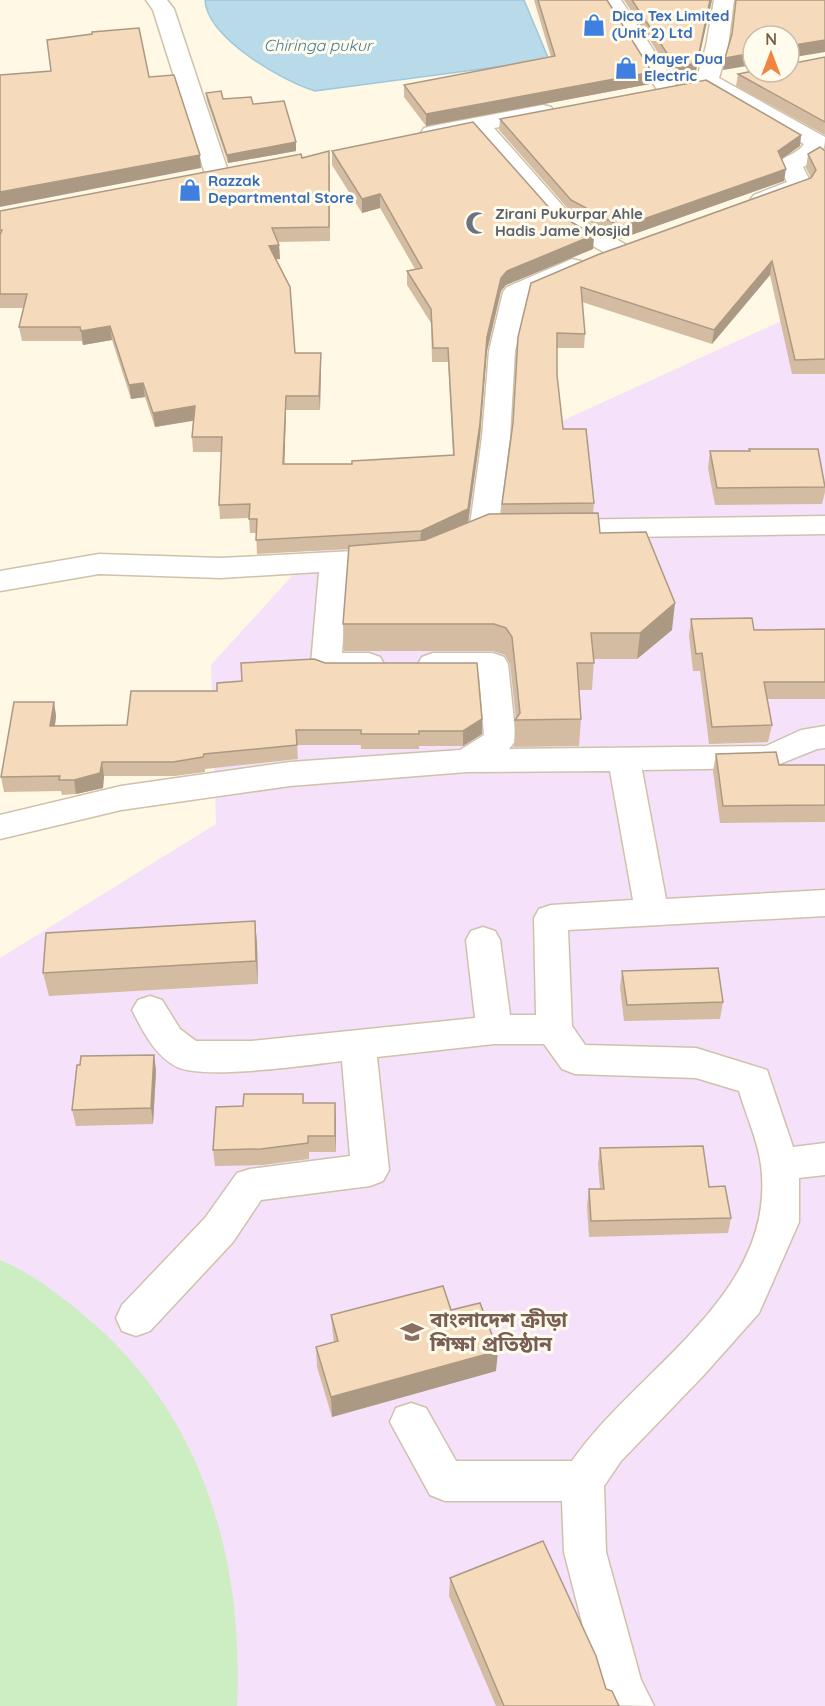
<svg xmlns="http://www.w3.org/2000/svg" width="825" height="1706" font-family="Quicksand,'Noto Sans Bengali',sans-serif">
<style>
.education{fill:#f5e2fa}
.green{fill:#cdedc2}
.water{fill:#b8dae9;stroke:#9dc8dc;stroke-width:1.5}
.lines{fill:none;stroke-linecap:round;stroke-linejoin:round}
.minor-casing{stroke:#d0c1aa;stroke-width:3}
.minor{fill:#fff;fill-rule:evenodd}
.wall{fill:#d3bca1}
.shaded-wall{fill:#ac9983}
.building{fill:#f5dbbb;stroke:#ac9983;stroke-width:1.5}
.labels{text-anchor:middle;stroke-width:6;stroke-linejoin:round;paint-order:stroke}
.far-shop-label{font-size:15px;font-weight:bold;fill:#366cbe;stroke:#fffbed;text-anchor:start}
.far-worship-label{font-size:15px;font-weight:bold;fill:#5b616d;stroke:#fffbed;text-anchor:start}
.far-water-label{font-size:16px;font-style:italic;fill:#427b95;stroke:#fffbed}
.near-education-label{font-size:21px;font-weight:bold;fill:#785e54;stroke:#fffbed;text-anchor:start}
</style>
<rect width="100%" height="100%" fill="#fef8e5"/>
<polygon class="education" points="825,301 825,1706 0,1706 0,958 216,824 211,665 342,521"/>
<path class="green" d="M0,1260C29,1272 56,1292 80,1312C201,1409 244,1555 237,1706H0Z"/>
<path class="water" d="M205,0H524L549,60L315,91C282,81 207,38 205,0Z"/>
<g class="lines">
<g class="minor-casing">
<g id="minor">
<polygon points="146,0 167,0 174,9 229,174 225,179 209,179 205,174 153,10"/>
<polygon points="601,0 621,0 678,88 675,93 659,93"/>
<path d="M714,0H734L728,46L719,78L825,137C825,154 818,161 803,167L812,185L808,190L770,205H754L750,200L754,195L787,182L778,164C785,154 797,155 804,144L699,86L696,81L706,46Z"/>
<polygon points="543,105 551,107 554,112 551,117 494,128 569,213 625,244 628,249 625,254 616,256 607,254 553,223 473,132 432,140 424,138 421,133 424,128 432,126"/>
<path d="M572,259L581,261L584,266L581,271L528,296L515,351L510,437L498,530C489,544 461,553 445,549L441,542L445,535L470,525L482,437L489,351L503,292L507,287Z"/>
<polygon points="825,516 825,534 555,538 545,536 541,529 545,522 555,520"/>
<path d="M392,549L402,551L406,558L402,565L348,571L342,653H369L380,657L384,664L380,671C360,677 335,677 315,671L311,664L319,572L221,578L99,574L0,591V571L99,554L221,558Z"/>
<path d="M433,653H493L504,657L508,664L516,740L509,749L766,746L801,730L825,726V748L817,749L770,768L642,770L666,899L825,890V916L568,930L572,1026L585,1045L696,1048L767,1070L793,1147L825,1143V1175L799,1178V1222L759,1313L703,1376L621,1461L604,1486L606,1552L641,1680L654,1706L605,1705L599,1689L564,1552L562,1501H445L430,1495L390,1422L396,1408L411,1403L426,1408L456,1461H572C636,1368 778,1295 761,1165C758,1141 746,1115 739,1091L696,1078L575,1074L562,1069L544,1044H494L377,1057L389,1170L383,1181L370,1186L261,1200L233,1242L150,1331L136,1336L122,1331L116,1318L122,1305L205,1218L237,1173L250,1169L350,1156L342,1061C308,1065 204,1080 177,1067C154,1055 143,1031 132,1010L138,1000L150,996L162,1000L180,1029L196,1041H251L475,1018L466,940L471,931L483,927L495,931L500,940L510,1015H536L534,918L539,909L551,905L633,900L610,771L467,772L290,786L121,810L0,839V815L121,786L290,762L460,750L484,735L479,675H433L422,671L418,664L422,657Z"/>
</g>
</g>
<use href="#minor" class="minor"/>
</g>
<g class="wall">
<polygon points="534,0 607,0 650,84 426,126 404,97 404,85 551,57"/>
<polygon points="624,0 712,0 695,75 675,79"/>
<polygon points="825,57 825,135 736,86 738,74"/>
<polygon points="206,93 223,99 253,104 296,151 228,163 207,101"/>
<polygon points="500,119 801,135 800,146 781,159 784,181 620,239 570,211 499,130"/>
<polygon points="332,151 552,211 594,235 593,249 506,285 501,291 487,351 480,437 468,523 502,514 502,504 531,283 811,178 806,168 808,154 825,151 825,374 792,374 770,275 712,344 582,302 585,334 584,348 557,348 557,375 563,429 594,503 593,513 600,533 672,630 637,659 594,659 592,690 579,690 581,719 579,746 514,747 515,720 516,719 510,664 505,655 493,651 344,651 343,624 349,549 257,554 256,533 250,533 249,518 220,519 219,505 222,452 193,452 192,437 193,421 155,427 145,397 131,399 112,340 83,345 82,341 22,341 19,327 24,308 0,308 0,211 302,158 330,165 330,241 278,242 279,245 280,259 276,259 295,353 321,353 321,367 320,410 286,410 284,464 352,464 453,455 448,362 432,362 431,323 407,285 407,271 415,269 380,208 362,213 332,165"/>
<polygon points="749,449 825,483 825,492 822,504 715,505 708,468 710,451 749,451"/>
<polygon points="691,619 754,630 825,629 825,699 767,699 772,725 768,742 709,744 700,671 693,671 689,636"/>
<polygon points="54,702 56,716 55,726 482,719 482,734 463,746 419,746 419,749 361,749 361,745 297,745 298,759 205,769 205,772 175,776 104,776 103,788 76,794 62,795 61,791 4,792 1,777"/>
<polygon points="716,754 779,765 825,765 825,822 720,823 713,771"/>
<polygon points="255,921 257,944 258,984 49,996 43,973"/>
<polygon points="622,971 723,1002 720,1019 624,1021 620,987"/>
<polygon points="154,1055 156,1071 153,1124 76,1126 72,1110"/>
<polygon points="304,1103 336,1119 336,1152 309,1152 309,1159 263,1165 215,1166 213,1150"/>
<polygon points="600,1148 709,1187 731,1218 728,1233 589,1237 587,1205 589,1189 600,1189 598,1164"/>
<polygon points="451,1310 496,1371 332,1417 317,1367 316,1347 334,1342 333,1336 331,1315"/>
<polygon points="450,1578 606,1689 619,1706 496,1706 449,1596"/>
</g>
<g class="shaded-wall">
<polygon points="710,0 712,0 695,75 675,79 676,67"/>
<polygon points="825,40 825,52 789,58 789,46"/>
<polygon points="753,53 753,65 723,70 725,58"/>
<polygon points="652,72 650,84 426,126 426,114"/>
<polygon points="801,135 800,146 776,163 778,151"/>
<polygon points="296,142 296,151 228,163 227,155"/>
<polygon points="200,155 201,168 0,207 0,192"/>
<polygon points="786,169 784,181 620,239 621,227"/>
<polygon points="380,194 380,208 362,213 362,199"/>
<polygon points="594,235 593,249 506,285 501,291 487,351 480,437 468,523 420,545 421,531 468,509 487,337 501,278 507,271"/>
<polygon points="279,245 280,259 270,260 269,246"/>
<polygon points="772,261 770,275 712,344 714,330"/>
<polygon points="110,326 112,340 83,345 81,331"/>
<polygon points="321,353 321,367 320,410 319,396"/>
<polygon points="143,383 145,397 131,399 129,385"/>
<polygon points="286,396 286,410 284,478 283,464"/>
<polygon points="195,406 196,420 155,427 153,413"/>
<polygon points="675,603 672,630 637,659 640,633"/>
<polygon points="54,702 56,716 53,740 50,726"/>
<polygon points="482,719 482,734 463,746 463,731"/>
<polygon points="102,762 104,776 103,788 76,794 74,780"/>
<polygon points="255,921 257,944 258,984 256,961"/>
<polygon points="154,1055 156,1071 153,1124 151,1108"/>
<polygon points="335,1103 336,1119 336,1152 335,1136"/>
<polygon points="498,1351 496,1371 332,1417 331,1397"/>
</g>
<g class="building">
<polygon points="538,0 607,0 652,72 426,114 404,85 555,56"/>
<polygon points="632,0 710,0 697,63 676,67"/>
<polygon points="736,0 825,0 825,40 789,46 789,48 789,36 753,36 753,53 725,58 732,34"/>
<polygon points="139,28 149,77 174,75 200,155 0,192 0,75 51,71 47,40 92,34 92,32"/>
<polygon points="825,57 825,122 738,74 753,71 753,72 789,72 789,63 790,64"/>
<polygon points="706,80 801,135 778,151 786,169 621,227 571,200 500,119"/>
<polygon points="221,91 223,99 251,97 253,104 284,101 296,142 227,155 206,93"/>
<polygon points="473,122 552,211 594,235 507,271 501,278 487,337 480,423 468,509 421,531 256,540 257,519 249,519 250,504 219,505 222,437 192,437 195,406 153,413 143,383 129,385 110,326 81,331 80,327 19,327 27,294 0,294 0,235 2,230 0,230 0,211 301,154 302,158 329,151 329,227 272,228 279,245 269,246 290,287 295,353 321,353 319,396 286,396 283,464 352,464 352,461 454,455 448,348 433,348 431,309 407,271 422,268 380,194 362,199 332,151"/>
<polygon points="820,147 825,151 825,359 795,360 772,261 714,330 581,287 585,334 557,333 557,375 563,429 586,429 594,503 502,504 513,423 518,337 531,283 597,255 811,178 816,170 808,154"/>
<polygon points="749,449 818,449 825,487 717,488 710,451 750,451"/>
<polygon points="598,513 600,533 646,532 675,603 640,633 591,633 594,663 577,663 581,719 515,720 520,713 512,637 506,628 494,624 343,624 349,546 425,540 489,514"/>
<polygon points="752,618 754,630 825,629 825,682 764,682 772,725 712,727 702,653 696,654 691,619"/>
<polygon points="314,659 325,663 477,663 482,719 463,731 419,731 419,734 361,734 361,730 296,730 297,745 204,754 203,757 173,762 102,762 100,773 74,780 59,780 60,776 1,777 14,702 54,702 50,726 127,725 131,691 217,691 217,683 242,681 241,663"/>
<polygon points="776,752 779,765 825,765 825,805 723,806 716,754"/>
<polygon points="255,921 256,961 43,973 46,933"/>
<polygon points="718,968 723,1002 627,1005 622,971"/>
<polygon points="154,1055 151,1108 72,1110 77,1065 80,1065 81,1056"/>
<polygon points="244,1094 303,1094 303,1103 335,1103 335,1136 308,1136 308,1143 261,1149 213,1150 216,1107 243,1106"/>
<polygon points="703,1146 709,1187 725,1186 731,1218 591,1221 589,1189 604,1189 600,1148"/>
<polygon points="443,1286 451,1310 480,1303 498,1351 331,1397 316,1347 338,1341 331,1315"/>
<polygon points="543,1541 596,1656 606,1689 612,1691 619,1706 504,1706 450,1578"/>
</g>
<defs>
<g id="shop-bare" transform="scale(1.8)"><path d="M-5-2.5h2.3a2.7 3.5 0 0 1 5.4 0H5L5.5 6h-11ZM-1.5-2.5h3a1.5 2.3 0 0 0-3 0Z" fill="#3f7fe0" stroke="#fffbed" stroke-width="2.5" paint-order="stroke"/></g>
<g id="mosque-bare" transform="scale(1.8)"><path d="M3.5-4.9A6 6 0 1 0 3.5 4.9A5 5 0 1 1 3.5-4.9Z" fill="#6b7280" stroke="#fffbed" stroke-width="2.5" paint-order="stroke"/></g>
<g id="university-bare" transform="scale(1.8)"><path d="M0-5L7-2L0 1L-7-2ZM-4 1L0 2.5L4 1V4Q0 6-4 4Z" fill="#8d6e63" stroke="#fffbed" stroke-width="2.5" paint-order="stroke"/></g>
</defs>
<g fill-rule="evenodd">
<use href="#shop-bare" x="594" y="25"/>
<use href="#shop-bare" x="626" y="68"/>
<use href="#shop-bare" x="190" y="190"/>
<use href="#mosque-bare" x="477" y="223"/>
<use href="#university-bare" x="412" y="1332"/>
</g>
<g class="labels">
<g class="far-shop-label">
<text x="612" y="21">Dica Tex Limited<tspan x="612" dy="17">(Unit 2) Ltd</tspan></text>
<text x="644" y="64">Mayer Dua<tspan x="644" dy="17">Electric</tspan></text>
<text x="208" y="186">Razzak<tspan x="208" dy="17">Departmental Store</tspan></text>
</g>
<g class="far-worship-label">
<text x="495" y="219">Zirani Pukurpar Ahle<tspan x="495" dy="17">Hadis Jame Mosjid</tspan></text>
</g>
<g class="far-water-label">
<text x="318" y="51">Chiringa pukur</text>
</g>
<g class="near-education-label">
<text x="430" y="1327">বাংলাদেশ ক্রীড়া<tspan x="430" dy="24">শিক্ষা প্রতিষ্ঠান</tspan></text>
</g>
</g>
<g transform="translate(771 54)"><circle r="28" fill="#fffbed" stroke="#c9bdab" stroke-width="1.5"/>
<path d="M0-4.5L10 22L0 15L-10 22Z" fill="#f08442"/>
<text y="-9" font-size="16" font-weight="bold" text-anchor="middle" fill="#796148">N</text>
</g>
</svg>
